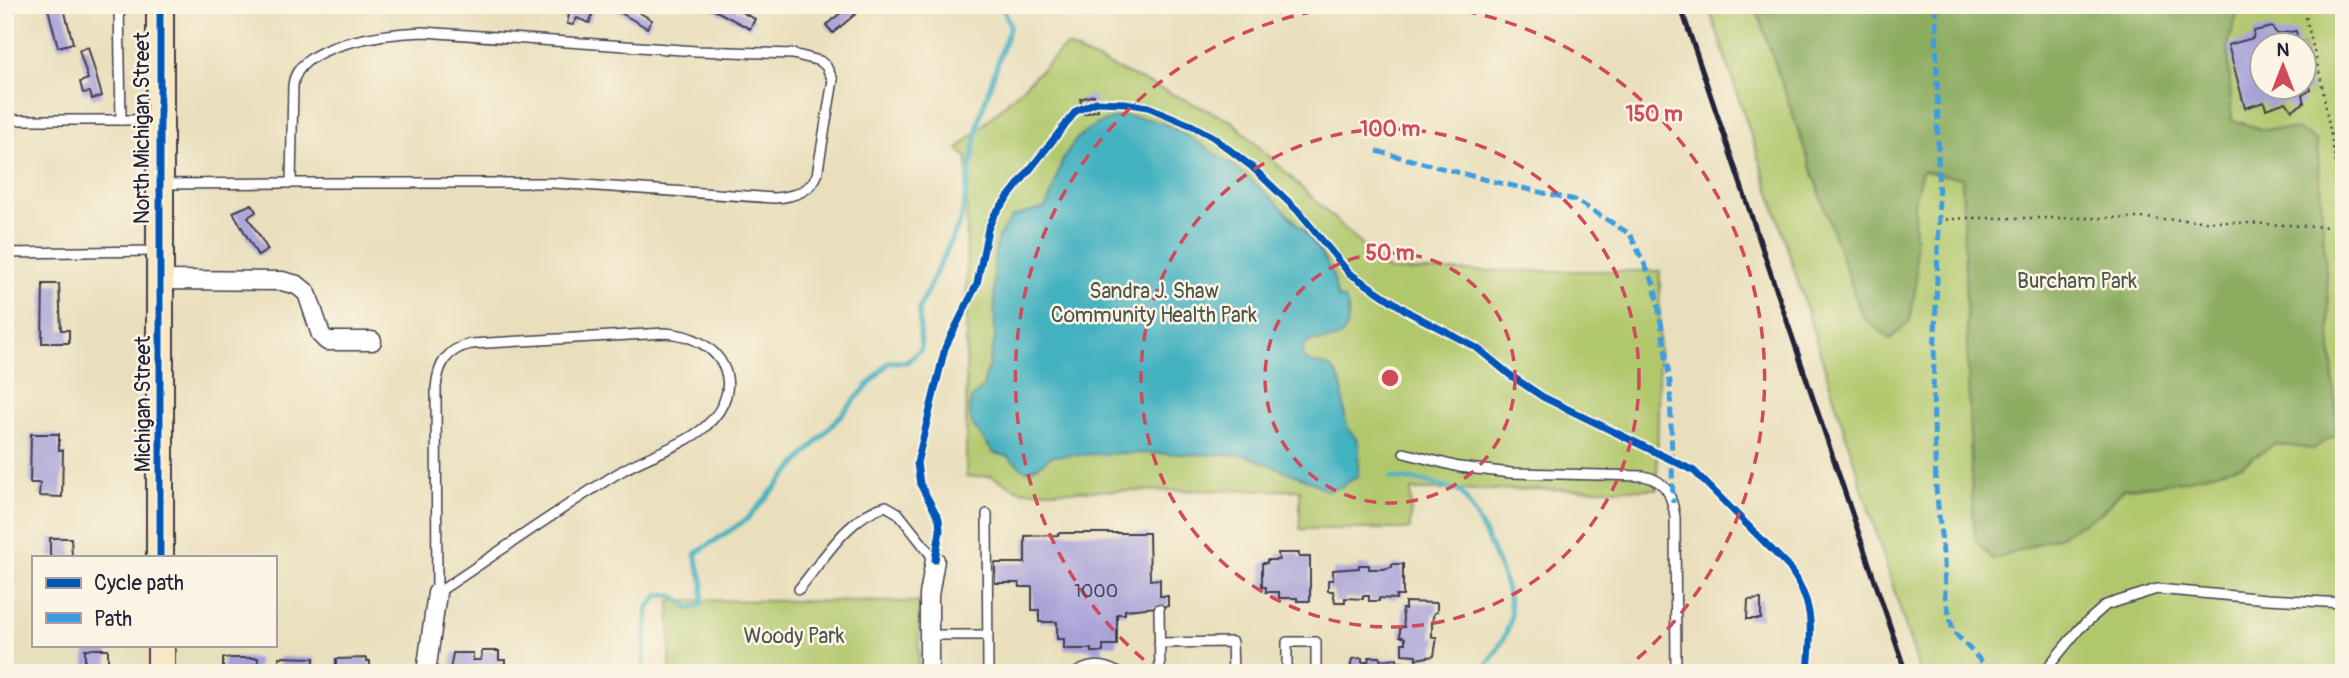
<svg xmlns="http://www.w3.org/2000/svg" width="2349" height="678" font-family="Pangolin,sans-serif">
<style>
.green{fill:#b1c76c;stroke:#6a7454;stroke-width:2;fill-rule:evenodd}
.forest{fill:#8cac60;stroke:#57674e;stroke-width:2}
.water{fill:#43b1c0;stroke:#326a7e;stroke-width:2}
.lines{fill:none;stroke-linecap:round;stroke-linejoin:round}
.stream{stroke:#43b1c0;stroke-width:5}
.building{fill:#a8a1d8}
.lane-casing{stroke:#403e4e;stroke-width:12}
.street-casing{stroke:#403e4e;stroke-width:21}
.secondary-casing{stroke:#403e4e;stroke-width:30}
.path{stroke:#403e4e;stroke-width:2.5;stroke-dasharray:2 5;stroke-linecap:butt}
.lane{stroke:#fff;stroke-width:9}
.street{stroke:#fff;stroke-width:18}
.secondary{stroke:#f7e8c3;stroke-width:26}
.rail{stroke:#22223b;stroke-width:5}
.quiet{stroke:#3c9ce2;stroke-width:5;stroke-dasharray:10 5;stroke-linecap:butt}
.cycleway-casing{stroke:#fcf5e5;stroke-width:11}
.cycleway{stroke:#0057b8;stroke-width:7}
.ring{fill:none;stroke:#d1495b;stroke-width:3.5;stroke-dasharray:12 9}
.labels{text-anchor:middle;stroke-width:5;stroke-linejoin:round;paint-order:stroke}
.number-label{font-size:18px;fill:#444262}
.street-label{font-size:21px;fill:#22223b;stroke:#fcf5e5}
.park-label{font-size:21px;fill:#4d544a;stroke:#fcf5e5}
.centre{fill:#d1495b;stroke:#fcf5e5;stroke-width:3.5}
.ring-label{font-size:21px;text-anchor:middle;font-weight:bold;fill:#d1495b;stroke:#fcf5e5;stroke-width:5;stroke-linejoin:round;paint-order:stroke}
</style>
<rect width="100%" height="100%" fill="#fcf5e5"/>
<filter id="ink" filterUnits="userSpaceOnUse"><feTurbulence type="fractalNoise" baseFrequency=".0143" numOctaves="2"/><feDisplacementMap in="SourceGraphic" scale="14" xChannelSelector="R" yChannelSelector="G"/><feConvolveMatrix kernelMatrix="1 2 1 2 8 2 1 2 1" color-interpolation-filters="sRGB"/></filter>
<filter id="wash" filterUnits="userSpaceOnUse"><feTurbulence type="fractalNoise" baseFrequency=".00686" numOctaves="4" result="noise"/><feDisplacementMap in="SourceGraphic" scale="28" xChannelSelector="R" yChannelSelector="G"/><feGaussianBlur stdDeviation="1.57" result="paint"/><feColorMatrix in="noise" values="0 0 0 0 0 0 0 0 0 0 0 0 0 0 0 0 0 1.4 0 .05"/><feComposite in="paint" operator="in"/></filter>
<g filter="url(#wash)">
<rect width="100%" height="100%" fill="#e9dfbc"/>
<g class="green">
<path d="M1708,5H2344V673H1920L1773,202ZM2262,46H2304V88H2262Z"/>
<polygon points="1066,46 1232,121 1389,271 1660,271 1657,489 1411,490 1410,529 1300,529 1300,490 1021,491 991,476 966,477 967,158 958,149"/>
<polygon points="670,600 919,602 919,673 670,673"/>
</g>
<polygon class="forest" points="1755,5 2240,5 2228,45 2232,120 2261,129 2296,129 2317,141 2337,434 2313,449 2275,444 2242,465 2182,481 2123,489 2102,512 2060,536 1993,560 1976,541 1972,502 1962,178 1922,171 1914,202 1916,285 1910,321 1890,339 1862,316"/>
<path class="water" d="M1124,116C1136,117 1149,118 1161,123C1217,146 1305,217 1332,273C1335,280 1335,290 1338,298L1344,299C1349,306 1349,312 1348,321C1346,344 1326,339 1309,342L1304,346L1302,354C1309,369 1326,360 1334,371C1347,387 1341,407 1347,425C1350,434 1360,439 1359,449C1359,458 1358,467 1358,476L1342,486L1328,491L1310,481L1245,455L1124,453L1052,456L1038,466L1026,471L1007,456L994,453L972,424L969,410L971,399L983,387L995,339L994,259L998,237L1012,217L1045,208C1051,197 1053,189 1057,177C1066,141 1089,122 1124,116Z"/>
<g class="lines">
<g class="stream">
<path d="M1391,478L1423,481L1461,492C1478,515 1516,593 1510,621C1506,639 1492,658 1481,673"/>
<polyline points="643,673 648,608 659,595 672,595 691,609 702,604 703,583 695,554 747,519 889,362 907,362 921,349 919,308 961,220 980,116 1010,26 1002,5"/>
</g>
</g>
<g id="blocks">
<g class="building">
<polygon points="47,5 63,5 73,43 58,47"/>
<polygon points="546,5 574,5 593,13 589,23 577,18 573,25 567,24 569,15"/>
<polygon points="607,5 626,5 652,20 647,28"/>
<polygon points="705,5 728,5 755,19 750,29"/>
<polygon points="850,5 866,5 833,33 826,25"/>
<polygon points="2272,27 2277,34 2296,31 2299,46 2262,46 2262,88 2304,88 2304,65 2311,90 2302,95 2304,103 2292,110 2286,102 2266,109 2264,102 2245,108 2228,45 2253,38 2254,31"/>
<polygon points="88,47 102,96 92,99 90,92 83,93 80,82 88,79 79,50"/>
<polygon points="1094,95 1098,110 1084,114 1080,99"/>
<polygon points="252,204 256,212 248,217 268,250 258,256 233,212"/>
<polygon points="43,284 59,284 61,330 69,330 69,343 42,343"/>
<polygon points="31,434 59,434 59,450 63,450 62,497 39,496 40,483 30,483"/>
<polygon points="1058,533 1149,533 1150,580 1160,579 1160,596 1168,596 1168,606 1125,610 1125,614 1117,614 1117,645 1103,645 1103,652 1091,652 1091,649 1064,649 1064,639 1057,639 1057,622 1039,622 1039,610 1032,610 1032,587 1020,587 1019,583 995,583 995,563 1025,563 1025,536 1058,535"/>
<polygon points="50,538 71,538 72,557 50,557"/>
<polygon points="1278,553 1299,553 1299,557 1310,557 1310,601 1297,601 1297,598 1279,598 1279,592 1266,592 1266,587 1262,587 1262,563 1267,563 1267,560 1279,560"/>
<polygon points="1392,564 1403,564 1403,596 1396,596 1396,599 1379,598 1379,601 1369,601 1369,596 1363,596 1363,599 1345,598 1345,602 1335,602 1333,591 1328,591 1328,580 1333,580 1333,570 1359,568 1359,565 1369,565 1369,569 1383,569 1392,567"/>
<polygon points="1761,599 1761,619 1747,619 1748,600"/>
<polygon points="1405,602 1437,603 1437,612 1434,613 1432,622 1432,637 1437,637 1434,656 1416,659 1416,655 1402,654 1402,643 1405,643 1405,638 1400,636 1400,627 1404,627 1402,609 1405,609"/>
<rect x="85" y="649" width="23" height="24"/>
<polygon points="482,651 499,651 499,660 505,660 505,671 450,670 453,653 473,653 473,660 481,660"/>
<polygon points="279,657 314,658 314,673 279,673"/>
<polygon points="1369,657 1380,657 1380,660 1397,658 1397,662 1403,662 1403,673 1346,673 1346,669 1350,669 1352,659 1362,658 1362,662 1368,662"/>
<rect x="223" y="658" width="35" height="15"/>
<polygon points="367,658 367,661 370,661 370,673 323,673 323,670 336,670 336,659"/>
</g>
</g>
</g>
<g filter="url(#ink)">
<use href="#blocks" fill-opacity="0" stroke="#403e4e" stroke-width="2"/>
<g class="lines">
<g class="lane-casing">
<g id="lane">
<polyline points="119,5 121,120"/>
<path d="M423,32L696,51L793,54L820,61L826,66L833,80L817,175C810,193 791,197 774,198L553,183H291L293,85C297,43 389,33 423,32Z"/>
<polyline points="5,120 158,120"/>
<polyline points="162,184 291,183"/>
<polyline points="2341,191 2344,245"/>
<polyline points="5,253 157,251"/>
<path d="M665,333C721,336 751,386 705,427C681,447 646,456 620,472C557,510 498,553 437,593L436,388C438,364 447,349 471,344Z"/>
<path d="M1404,453L1459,467L1511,473L1644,476C1667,481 1672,496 1675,517L1676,673"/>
<polyline points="987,514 988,673"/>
<path d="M799,589C823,560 849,515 886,506L898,513L935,560"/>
<polyline points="1159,609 1160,673"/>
<polyline points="929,635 988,635"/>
<polyline points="1159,643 1232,642 1233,673"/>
<path d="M1076,673C1090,664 1104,664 1118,673"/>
<polyline points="1287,673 1287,642 1316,642 1316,673"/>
<polyline points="2043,673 2079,629 2106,605 2157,589 2267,599 2344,603"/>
</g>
</g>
<g class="street-casing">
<g id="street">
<polyline points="160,280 282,281 297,285 307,293 321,335 327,341 372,341"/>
<polyline points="426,673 437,593"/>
<polyline points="929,673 929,595 935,560"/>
</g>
</g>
<g class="secondary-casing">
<g id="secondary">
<polyline points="160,5 160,557"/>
<polyline points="161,645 161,673"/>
</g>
</g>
<g class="path">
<polyline points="2300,5 2304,9 2321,80 2339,181"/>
<polyline points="1939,220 1968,218 2141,218 2329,227"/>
</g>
<use href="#lane" class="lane"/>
<use href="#street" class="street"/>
<use href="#secondary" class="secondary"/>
<polyline class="rail" points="1680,5 1906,673"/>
<g class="quiet">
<polyline points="1936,5 1939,220 1933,391 1936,488 1944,562 1945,595 1953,631 1992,673"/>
<polyline points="1377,151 1487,180 1575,200 1630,234 1654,284 1660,316 1670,382 1673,503"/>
</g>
<g class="cycleway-casing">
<g id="cycleway">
<polyline points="160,5 160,557"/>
<path d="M935,560L940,531L939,519L920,484L917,463L945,348L977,284L988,229L994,215L1076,111L1096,102L1125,103L1148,107L1193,126L1213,137L1252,167L1297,210L1349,273L1410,313L1477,348L1510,375L1543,397L1694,471L1789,567C1816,606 1811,628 1808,673"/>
</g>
</g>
<use href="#cycleway" class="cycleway"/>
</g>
</g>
<g class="ring">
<circle cx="1390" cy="378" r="125"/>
<circle cx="1390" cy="378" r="249"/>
<path d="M1160 673A374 374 0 0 1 1357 5M1423 5A374 374 0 0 1 1620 673"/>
</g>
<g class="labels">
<g class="number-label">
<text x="1096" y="597">1000</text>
</g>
<g class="street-label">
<text transform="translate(142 128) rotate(-90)" y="7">North Michigan Street</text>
<text transform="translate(143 404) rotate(-90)" y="7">Michigan Street</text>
</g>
<g class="park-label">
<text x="2077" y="288">Burcham Park</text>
<text x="1154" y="298">Sandra J. Shaw<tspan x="1154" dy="24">Community Health Park</tspan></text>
<text x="794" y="643">Woody Park</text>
</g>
</g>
<circle cx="1390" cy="378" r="10" class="centre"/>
<g class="ring-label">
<text x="1654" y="121">150 m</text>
<text x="1390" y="136">100 m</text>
<text x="1390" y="260">50 m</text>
</g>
<rect width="2349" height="678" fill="none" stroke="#fcf5e5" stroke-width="28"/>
<rect x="32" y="556" width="245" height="91" fill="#fcf5e5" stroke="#a5a1a1" stroke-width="2"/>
<rect x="46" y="578" width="35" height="10" fill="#0057b8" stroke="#a5a1a1" stroke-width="2"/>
<text x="94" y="590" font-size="21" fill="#22223b">Cycle path</text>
<rect x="46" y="613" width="35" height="10" fill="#3c9ce2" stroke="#a5a1a1" stroke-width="2"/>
<text x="94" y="626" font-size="21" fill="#22223b">Path</text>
<g transform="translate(2283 66)"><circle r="33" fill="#fcf5e5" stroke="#a5a1a1" stroke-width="2"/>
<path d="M0-5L12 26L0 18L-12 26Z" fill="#d1495b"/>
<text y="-10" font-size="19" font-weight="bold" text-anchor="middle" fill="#22223b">N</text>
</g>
</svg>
